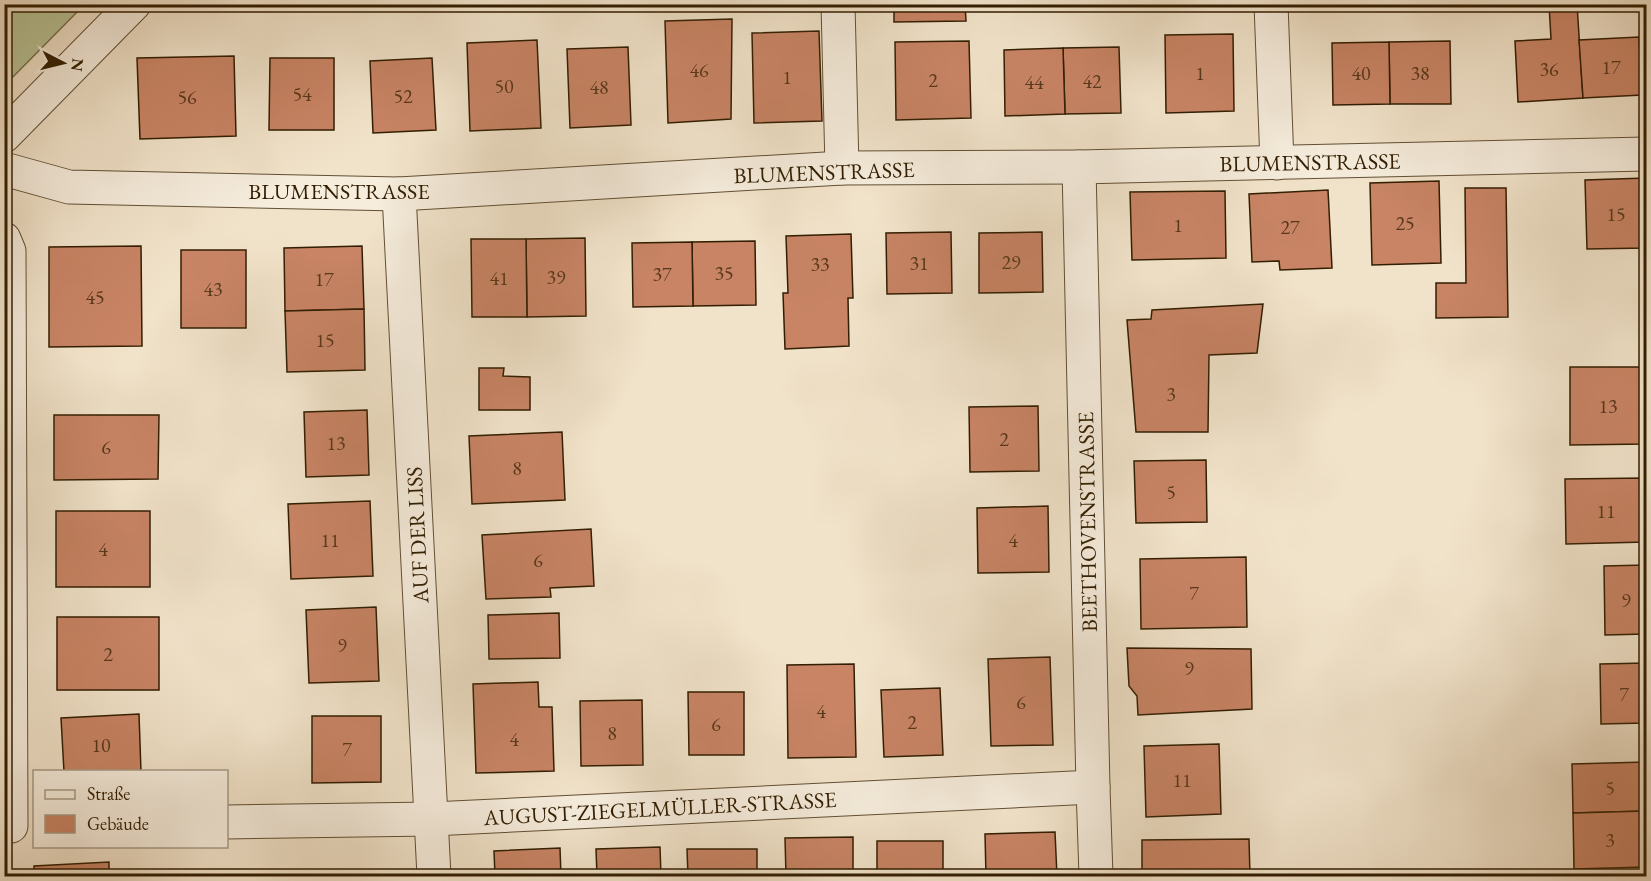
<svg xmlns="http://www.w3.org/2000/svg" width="1651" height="881" font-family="'EB Garamond',serif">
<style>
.green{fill:#b9c497;stroke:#76714c;stroke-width:1.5}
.building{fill:#c88465;stroke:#321e02;stroke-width:1.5}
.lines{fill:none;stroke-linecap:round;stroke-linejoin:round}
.street-casing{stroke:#624f34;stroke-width:35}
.street{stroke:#f6eddd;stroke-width:33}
.labels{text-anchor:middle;stroke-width:4.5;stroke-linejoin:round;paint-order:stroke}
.number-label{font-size:20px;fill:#58381b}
.street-label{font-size:22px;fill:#321e02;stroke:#f6eddd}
</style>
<rect width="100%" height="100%" fill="#f1e3ca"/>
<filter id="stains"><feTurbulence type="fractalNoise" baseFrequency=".00333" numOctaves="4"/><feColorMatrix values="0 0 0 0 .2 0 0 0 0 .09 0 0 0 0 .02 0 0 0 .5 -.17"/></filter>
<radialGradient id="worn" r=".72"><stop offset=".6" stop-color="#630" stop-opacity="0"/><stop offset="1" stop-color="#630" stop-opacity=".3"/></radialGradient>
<polygon class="green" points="5,4 84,5 5,85 4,5"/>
<g class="building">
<polygon points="894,4 965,4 966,21 894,22"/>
<polygon points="1549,4 1577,4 1583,98 1518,102 1515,41 1551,39"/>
<polygon points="732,19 731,119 668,123 665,21"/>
<polygon points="819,31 822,121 754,123 752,33"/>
<polygon points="1233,34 1234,111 1166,113 1165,35"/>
<polygon points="1639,37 1642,95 1583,98 1579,40"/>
<polygon points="537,40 541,128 470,131 467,43"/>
<polygon points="969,41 971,118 896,120 895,42"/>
<polygon points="1450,41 1451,104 1390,104 1389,42"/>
<polygon points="1389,42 1390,104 1333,105 1332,43"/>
<polygon points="628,47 631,125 570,128 567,49"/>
<polygon points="1119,47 1121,113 1065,114 1063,48"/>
<polygon points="1063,48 1065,114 1005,116 1004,50"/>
<polygon points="234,56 236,136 140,139 137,58"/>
<polygon points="270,58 334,58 334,130 269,130"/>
<polygon points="432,58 436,130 373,133 370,61"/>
<polygon points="1646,178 1646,248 1587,249 1585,180"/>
<polygon points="1439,181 1441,263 1372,265 1370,183"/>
<polygon points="1465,188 1506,188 1508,317 1436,318 1436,283 1466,283"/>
<polygon points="1328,190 1332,268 1280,270 1279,261 1252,262 1249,194"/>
<polygon points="1225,191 1226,258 1132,260 1130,192"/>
<polygon points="951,232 952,293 887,294 886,233"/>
<polygon points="1042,232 1043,292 979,293 979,233"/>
<polygon points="851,234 853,298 848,298 849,346 785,349 783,293 788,293 786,236"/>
<polygon points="585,238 586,316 527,317 526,239"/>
<polygon points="471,239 526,239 527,317 472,317"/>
<polygon points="755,241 756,305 693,306 692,242"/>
<polygon points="692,242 693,306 633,307 632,243"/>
<polygon points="141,246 142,346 49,347 49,247"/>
<polygon points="362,246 364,309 285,311 284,248"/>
<rect x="181" y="250" width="65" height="78"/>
<polygon points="1263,304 1257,353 1209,355 1208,432 1136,432 1127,320 1151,319 1152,310"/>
<polygon points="364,309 365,370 287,372 285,311"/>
<polygon points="1570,367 1646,367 1646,444 1570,445"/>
<polygon points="479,368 504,368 503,376 530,377 530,410 479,410"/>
<polygon points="1038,406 1039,471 970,472 969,407"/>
<polygon points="367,410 369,475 306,477 304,412"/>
<polygon points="54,415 159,415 158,479 54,480"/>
<polygon points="562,432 565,500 472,504 469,436"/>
<polygon points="1206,460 1207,522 1136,523 1134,461"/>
<polygon points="1646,478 1646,542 1566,544 1565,479"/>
<polygon points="370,501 373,576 291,579 288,504"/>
<polygon points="1048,506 1049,572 978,573 977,508"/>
<rect x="56" y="511" width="94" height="76"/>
<polygon points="591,529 594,586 550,588 551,597 486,599 482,535"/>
<polygon points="1246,557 1247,627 1141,629 1140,559"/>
<polygon points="1646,565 1646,634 1605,635 1604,566"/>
<polygon points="376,607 379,681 309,683 306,610"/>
<polygon points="559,613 560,658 489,659 488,615"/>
<rect x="57" y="617" width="102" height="73"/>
<polygon points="1127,648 1251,649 1252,709 1138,715 1137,696 1129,686"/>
<polygon points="1050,657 1053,745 991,746 988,659"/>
<polygon points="1646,663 1646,723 1601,724 1600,664"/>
<polygon points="854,664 856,757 788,758 787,665"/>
<polygon points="538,682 539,707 552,707 554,771 476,773 473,684"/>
<polygon points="940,688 943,755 884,757 881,690"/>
<polygon points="688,692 744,692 744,755 689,755"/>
<polygon points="642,700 643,765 581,766 580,701"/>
<polygon points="139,714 141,772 64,772 61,718"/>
<polygon points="312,716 381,716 381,782 312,783"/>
<polygon points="1219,744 1221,814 1146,817 1144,746"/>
<polygon points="1646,762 1646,811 1573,813 1572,764"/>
<polygon points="1646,811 1646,867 1574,869 1573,813"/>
<polygon points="1055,832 1057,876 986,876 985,834"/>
<polygon points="853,837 853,876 786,876 785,838"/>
<polygon points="1249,839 1250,876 1142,876 1142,840"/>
<rect x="877" y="841" width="66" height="35"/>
<polygon points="660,847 661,876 588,876 597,876 596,849"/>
<polygon points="560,848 561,876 495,876 494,851"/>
<polygon points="687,849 757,849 757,876 688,876"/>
<polygon points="109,862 109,876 34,876 34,866"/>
</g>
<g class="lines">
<g class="street-casing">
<g id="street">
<polyline points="838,4 842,168"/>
<polyline points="1271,4 1277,163"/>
<polyline points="4,136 134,4"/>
<polyline points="1079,167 1093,787 1096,876"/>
<polyline points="4,169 69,187 399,194 842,168 1079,167 1646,154"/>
<polyline points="399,194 434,876"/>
<polyline points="4,239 9,251 11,826"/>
<polyline points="226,822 432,819 1093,787"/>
</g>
</g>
<use href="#street" class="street"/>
</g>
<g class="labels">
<g class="number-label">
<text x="1611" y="74">17</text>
<text x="1549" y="76">36</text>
<text x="699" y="77">46</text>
<text x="1200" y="80">1</text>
<text x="1361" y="80">40</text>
<text x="1420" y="80">38</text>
<text x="787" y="84">1</text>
<text x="933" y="87">2</text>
<text x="1092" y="88">42</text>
<text x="1034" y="89">44</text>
<text x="504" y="93">50</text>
<text x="599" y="94">48</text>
<text x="302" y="101">54</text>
<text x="403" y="103">52</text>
<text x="187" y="104">56</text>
<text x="1616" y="221">15</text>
<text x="1405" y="230">25</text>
<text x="1178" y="232">1</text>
<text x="1290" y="234">27</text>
<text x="1011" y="269">29</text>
<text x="919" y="270">31</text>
<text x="820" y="271">33</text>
<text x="724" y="280">35</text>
<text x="662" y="281">37</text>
<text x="556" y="284">39</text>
<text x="499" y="285">41</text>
<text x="324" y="286">17</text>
<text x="213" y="296">43</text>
<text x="95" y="304">45</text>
<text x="325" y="347">15</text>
<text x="1171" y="401">3</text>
<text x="1608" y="413">13</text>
<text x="1004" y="446">2</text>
<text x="336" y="450">13</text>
<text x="106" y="454">6</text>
<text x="517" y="475">8</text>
<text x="1171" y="499">5</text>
<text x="1606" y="518">11</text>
<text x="330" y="547">11</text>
<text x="1013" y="547">4</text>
<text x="103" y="556">4</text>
<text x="538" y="567">6</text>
<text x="1194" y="600">7</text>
<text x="1626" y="607">9</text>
<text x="342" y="652">9</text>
<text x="108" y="661">2</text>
<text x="1189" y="675">9</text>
<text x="1624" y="701">7</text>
<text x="1021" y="709">6</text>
<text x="821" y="718">4</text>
<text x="912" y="729">2</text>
<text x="716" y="731">6</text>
<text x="612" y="740">8</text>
<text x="514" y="746">4</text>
<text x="101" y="752">10</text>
<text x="347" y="756">7</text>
<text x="1182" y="787">11</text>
<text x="1610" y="795">5</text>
<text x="1610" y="847">3</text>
</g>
<g class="street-label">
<text transform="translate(1310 162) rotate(-1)" y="8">BLUMENSTRASSE</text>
<text transform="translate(824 172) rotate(-2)" y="8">BLUMENSTRASSE</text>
<text x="339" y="199">BLUMENSTRASSE</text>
<text transform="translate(1087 522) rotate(-91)" y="8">BEETHOVENSTRASSE</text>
<text transform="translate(417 535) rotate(-93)" y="8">AUF DER LISS</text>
<text transform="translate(660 808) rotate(-3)" y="8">AUGUST-ZIEGELMÜLLER-STRASSE</text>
</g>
</g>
<rect width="1651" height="881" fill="none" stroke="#f1e3ca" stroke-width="24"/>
<rect x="6" y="6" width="1639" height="869" fill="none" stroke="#321e02" stroke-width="3"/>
<rect x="12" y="12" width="1627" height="857" fill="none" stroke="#321e02" stroke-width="1.5"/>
<rect x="33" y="770" width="195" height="78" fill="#f6eddd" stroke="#a89a85" stroke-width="1.5"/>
<rect x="45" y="790" width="30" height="9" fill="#f6eddd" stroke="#a89a85" stroke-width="1.5"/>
<text x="87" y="800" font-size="18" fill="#321e02">Straße</text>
<rect x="45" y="815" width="30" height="18" fill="#c88465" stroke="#a89a85" stroke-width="1.5"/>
<text x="87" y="830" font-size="18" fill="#321e02">Gebäude</text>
<g transform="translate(63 63) rotate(97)" stroke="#f6eddd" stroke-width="4.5" paint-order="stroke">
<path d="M0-4.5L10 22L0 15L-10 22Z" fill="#321e02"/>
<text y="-9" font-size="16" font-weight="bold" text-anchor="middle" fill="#321e02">N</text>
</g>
<rect width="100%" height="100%" filter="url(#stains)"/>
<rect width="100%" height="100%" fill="url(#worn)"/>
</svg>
